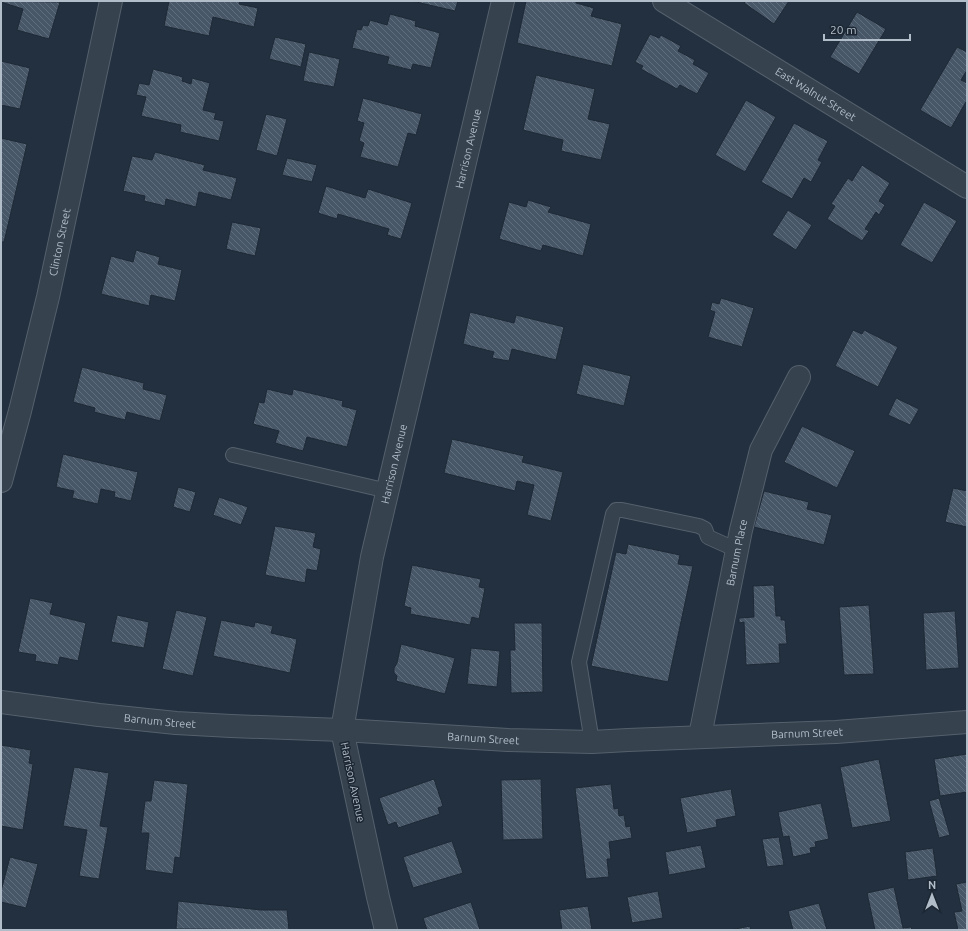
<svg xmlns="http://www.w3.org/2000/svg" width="968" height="931" font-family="Ubuntu,sans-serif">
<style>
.building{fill:url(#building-back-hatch);stroke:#1e2935}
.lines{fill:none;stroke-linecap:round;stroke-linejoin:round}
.lane-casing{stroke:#55606c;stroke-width:16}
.street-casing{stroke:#55606c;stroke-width:24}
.lane{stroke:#37424f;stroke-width:14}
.street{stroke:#37424f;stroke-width:22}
.labels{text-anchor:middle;stroke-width:3;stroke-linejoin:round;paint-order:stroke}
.street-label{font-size:11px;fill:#b2bdca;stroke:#1c2733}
</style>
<defs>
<pattern id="building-back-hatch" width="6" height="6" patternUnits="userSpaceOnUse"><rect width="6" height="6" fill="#485768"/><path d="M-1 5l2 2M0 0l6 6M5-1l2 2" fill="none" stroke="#606d7c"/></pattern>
</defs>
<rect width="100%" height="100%" fill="#22303f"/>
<g class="building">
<polygon points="1,1 60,2 49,39 17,30 23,9 1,2"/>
<polygon points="169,1 240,1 239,4 258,8 254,27 213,17 209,36 164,26"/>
<polygon points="412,1 458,1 455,11"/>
<polygon points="526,1 576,1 576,3 594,8 591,16 622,24 612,66 517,43"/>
<polygon points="746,1 789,1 774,24 744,3"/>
<polygon points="857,12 886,29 859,74 830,57"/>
<polygon points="390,14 416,21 415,26 440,33 431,68 413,64 411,70 387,64 389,57 352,48 357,29 361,30 363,25 368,26 370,20 387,25"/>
<polygon points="650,34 659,38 661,35 681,46 678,51 695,60 693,64 709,73 697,94 680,85 677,89 641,69 643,66 635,62"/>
<polygon points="275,37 306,44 301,67 269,59"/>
<polygon points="957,47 967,52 967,70 961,80 967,83 967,100 951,128 920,110"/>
<polygon points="309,52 340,59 334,87 303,81"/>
<polygon points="1,61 30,68 20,109 1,105"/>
<polygon points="153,69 183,77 182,81 191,84 192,78 210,83 203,110 216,113 214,119 224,121 219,141 180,132 181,125 141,116 146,97 136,95 139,83 149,85"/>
<polygon points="536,75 595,89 588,119 610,124 601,160 561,151 563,140 523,130"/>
<polygon points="363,98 422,114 416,135 408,133 398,167 360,157 364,143 359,141 364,123 357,121"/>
<polygon points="746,100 776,117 745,172 715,155"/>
<polygon points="266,114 287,119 277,156 256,150"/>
<polygon points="794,123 828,141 818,160 822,162 811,182 804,178 792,199 761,182"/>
<polygon points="1,138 27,144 4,242 1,242"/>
<polygon points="155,152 205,165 203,170 237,178 231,200 199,192 196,207 166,199 165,206 144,201 145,196 123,191 132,156 152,160"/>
<polygon points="287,158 317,165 312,182 282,175"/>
<polygon points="862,165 890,183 879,201 885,205 879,215 876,212 865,229 869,231 862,241 827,219 835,206 831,204 848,178 852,181"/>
<polygon points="326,186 365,198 368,189 412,203 401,239 387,235 389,229 338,214 337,219 318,213"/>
<polygon points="528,200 551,207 548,212 591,224 583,256 543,245 541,251 499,239 509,202 526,207"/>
<polygon points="924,202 957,221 932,263 900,245"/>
<polygon points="788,210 812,225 796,250 772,235"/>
<polygon points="232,222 261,228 255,256 226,249"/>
<polygon points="136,250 160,257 158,264 182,270 175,301 151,295 149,306 101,294 111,256 133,262"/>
<polygon points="721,298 754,308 742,347 708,337 715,312 710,310 712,302 719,304"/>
<polygon points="470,312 514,323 516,315 564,327 556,360 512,349 509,361 492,358 494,352 463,344"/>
<polygon points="853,330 862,334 864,330 898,347 878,387 835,366"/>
<polygon points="583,364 631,376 624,406 576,394"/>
<polygon points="82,367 144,383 143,389 167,395 160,421 127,412 125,420 94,412 95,408 73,402"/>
<polygon points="267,389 292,395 293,389 343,401 342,406 357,410 347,447 307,437 303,451 275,443 279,431 253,424 259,402 264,403"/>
<polygon points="896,398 919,409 910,425 888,415"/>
<polygon points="802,426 855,451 837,488 784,462"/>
<polygon points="452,439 524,456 522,462 563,472 551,521 527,515 534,485 517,481 515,491 444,473"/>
<polygon points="63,454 138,472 131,501 114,497 115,492 101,489 98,504 72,498 74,491 56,487"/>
<polygon points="178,487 196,492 190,512 173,507"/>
<polygon points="953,488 967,491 967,527 945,522"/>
<polygon points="764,491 809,502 807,509 832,515 824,545 754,527"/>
<polygon points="219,497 248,507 241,525 213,515"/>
<polygon points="275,526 316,533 313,547 321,549 317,571 307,569 305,583 265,575"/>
<polygon points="628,544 680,555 678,564 693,566 668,682 591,666 616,552 626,554"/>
<polygon points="412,565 481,579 479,587 485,588 479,619 472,617 470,625 410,614 411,608 404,606"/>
<polygon points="774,585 776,616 781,616 781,620 785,620 787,644 779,644 780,663 746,665 744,622 739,623 739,618 754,617 753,586"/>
<polygon points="30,598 53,603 50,614 86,623 78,661 60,657 58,665 35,661 36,655 18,652"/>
<polygon points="869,605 874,674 844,675 839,607"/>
<polygon points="176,610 207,617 193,676 162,669"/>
<polygon points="955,611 959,668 926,670 923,613"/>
<polygon points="117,615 149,622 144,648 111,642"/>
<polygon points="221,620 254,627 255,622 273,626 271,633 297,639 290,673 213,656"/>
<polygon points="514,623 542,623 543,692 511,693 510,650 515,650"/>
<polygon points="401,644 455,658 445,694 396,681 397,676 394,673 394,668 397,663"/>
<polygon points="471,648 500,651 497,687 467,684"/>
<polygon points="1,745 31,750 29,763 33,764 23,830 1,826"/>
<polygon points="967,754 967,792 940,796 934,759"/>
<polygon points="879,759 891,821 852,828 840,767"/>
<polygon points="74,767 109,773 100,826 108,827 99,879 79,876 87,830 63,826"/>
<polygon points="434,779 443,806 438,808 440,814 398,828 396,822 388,825 379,798"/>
<polygon points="541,779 543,839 503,840 501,780"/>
<polygon points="154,780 188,784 180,858 175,857 173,874 145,870 149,833 141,833 145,801 151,801"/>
<polygon points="611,784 614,809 618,808 619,816 624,815 626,827 630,826 632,838 609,842 611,859 607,859 609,877 586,879 575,788"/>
<polygon points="731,789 736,816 716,820 717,827 687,833 680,798"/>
<polygon points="939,798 950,835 939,838 929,801"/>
<polygon points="821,803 829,839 815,842 816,847 810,848 811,853 793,857 789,836 783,837 778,812"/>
<polygon points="779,837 784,865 767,867 762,839"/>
<polygon points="452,841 463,873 413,888 403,857"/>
<polygon points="701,845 706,868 669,875 665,852"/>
<polygon points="933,848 937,876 908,880 905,852"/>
<polygon points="10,857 38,864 26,908 1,902 1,891"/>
<polygon points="967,882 967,930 958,930 954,912 962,911 956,884"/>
<polygon points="894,887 903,928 911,927 912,930 875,930 867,893"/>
<polygon points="658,891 663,918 632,923 627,897"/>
<polygon points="178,901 261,910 287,910 289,930 176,929"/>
<polygon points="471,902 480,930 427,930 423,918"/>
<polygon points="819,903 827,930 793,930 788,911"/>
<polygon points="588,906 592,930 562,930 559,910"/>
<polygon points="750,926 751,930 730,930"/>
</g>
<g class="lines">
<g class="lane-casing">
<g id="lane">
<polyline points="233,455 388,491"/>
<polyline points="592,742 579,662 613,514 616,510 622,510 699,526 705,529 708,537 737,550"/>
</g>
</g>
<g class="street-casing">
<g id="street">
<path id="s1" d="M664,1L967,187"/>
<path id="s2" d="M1,481L20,411L48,297L111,1"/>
<path id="s3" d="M1,702L99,715L176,723L231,726L342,730L508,740L592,742L628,740L836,732L967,722"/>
<path id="s4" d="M700,736L741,530L761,450L799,377"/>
<path id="s5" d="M386,930L378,897L342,730L372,557L503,1"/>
</g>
</g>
<use href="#lane" class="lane"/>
<use href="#street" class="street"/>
</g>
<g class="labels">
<g class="street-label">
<text dy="4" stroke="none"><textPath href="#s1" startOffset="178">East Walnut Street</textPath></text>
<text dy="4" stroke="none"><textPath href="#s5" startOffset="800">Harrison Avenue</textPath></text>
<text dy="4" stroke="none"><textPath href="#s2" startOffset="246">Clinton Street</textPath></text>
<text dy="4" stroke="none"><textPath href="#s5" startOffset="476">Harrison Avenue</textPath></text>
<text dy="4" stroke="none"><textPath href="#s4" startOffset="187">Barnum Place</textPath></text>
<text dy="4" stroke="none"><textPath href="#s3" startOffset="160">Barnum Street</textPath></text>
<text dy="4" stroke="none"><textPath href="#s3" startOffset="808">Barnum Street</textPath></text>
<text dy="4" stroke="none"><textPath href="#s3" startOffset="484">Barnum Street</textPath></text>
<text transform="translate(353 782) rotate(78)" y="4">Harrison Avenue</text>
</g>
</g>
<rect width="968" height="931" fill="none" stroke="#b2bdca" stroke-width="4"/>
<g transform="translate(932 895)" stroke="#1c2733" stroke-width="3" paint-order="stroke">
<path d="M0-3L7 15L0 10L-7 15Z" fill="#b2bdca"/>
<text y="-6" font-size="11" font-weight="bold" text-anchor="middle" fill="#b2bdca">N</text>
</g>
<path d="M824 34v6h86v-6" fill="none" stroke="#b2bdca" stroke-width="2"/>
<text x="830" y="34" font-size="12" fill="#b2bdca" stroke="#1c2733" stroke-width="3" paint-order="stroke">20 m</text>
</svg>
